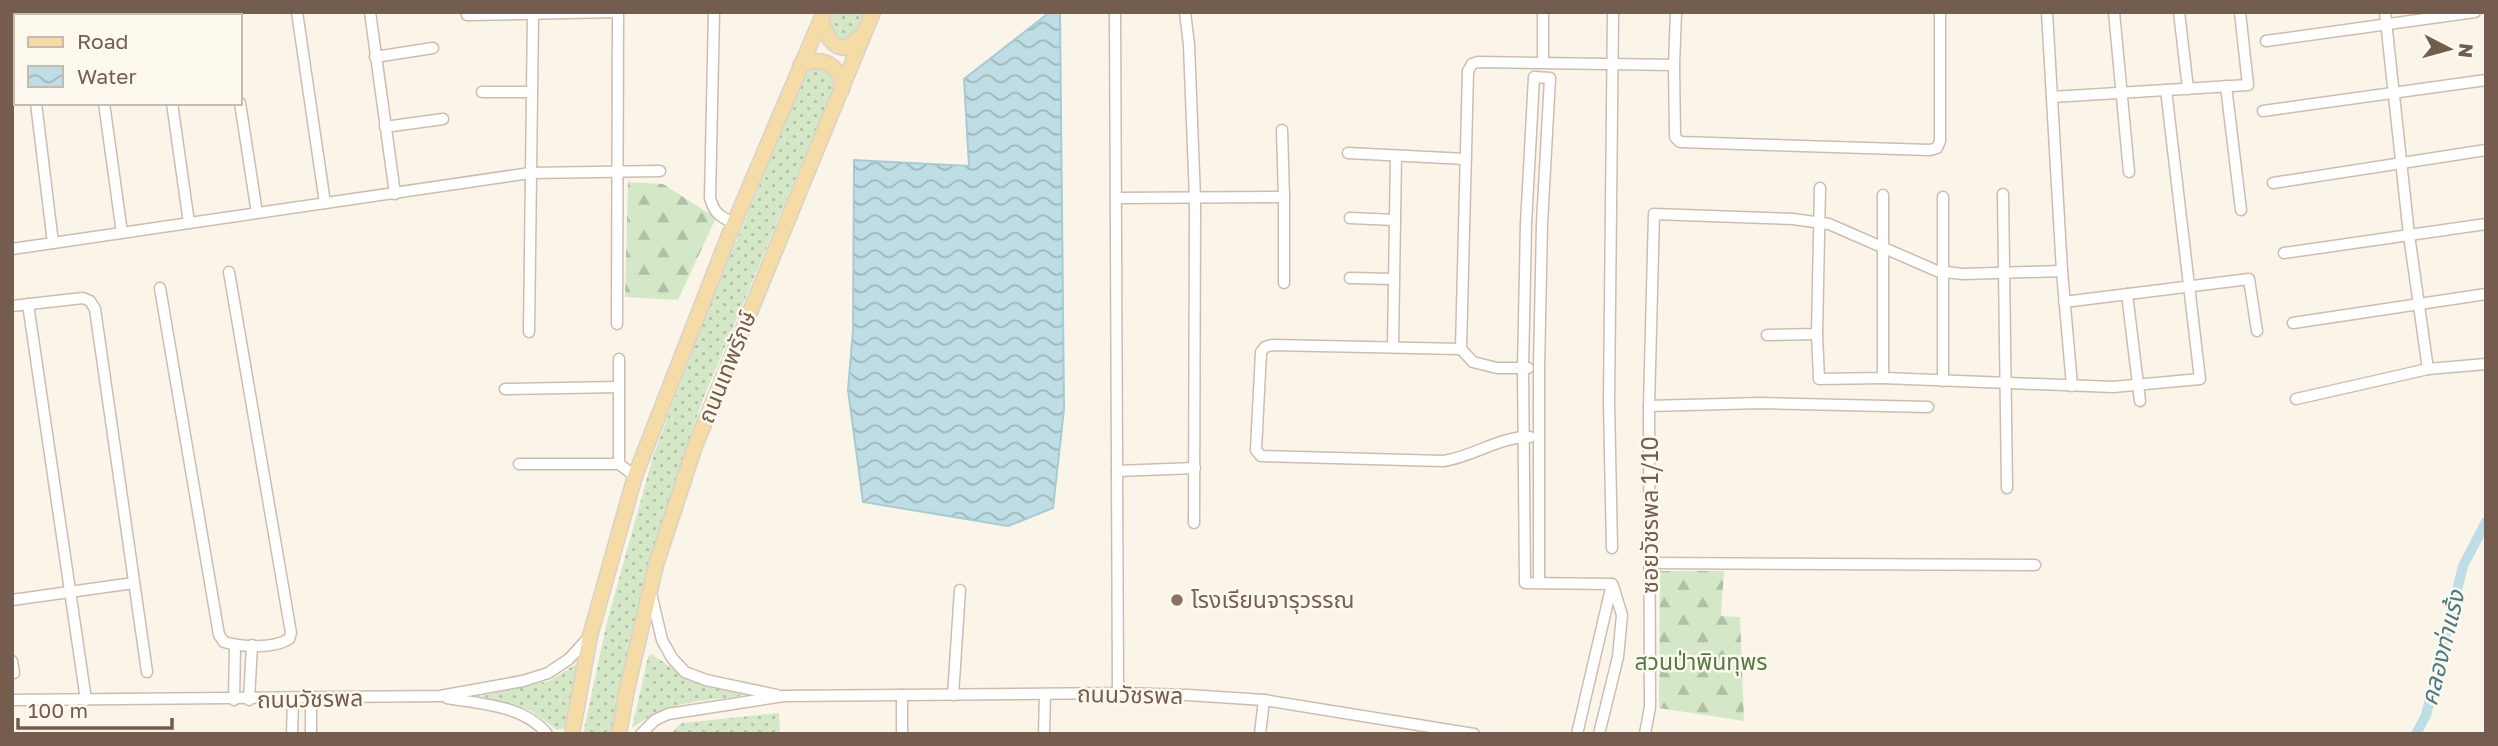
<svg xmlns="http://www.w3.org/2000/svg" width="2498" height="746" font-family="'Golos Text','Noto Sans Thai',sans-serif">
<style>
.grass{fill:url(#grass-dots)}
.forest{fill:url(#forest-firs)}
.water{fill:url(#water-waves);stroke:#a5ccd5;stroke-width:2}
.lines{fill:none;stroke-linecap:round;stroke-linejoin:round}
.canal{stroke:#bedde4;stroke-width:10}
.minor-casing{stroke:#cdbdaf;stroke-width:13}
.major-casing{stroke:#d8d2cd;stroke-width:17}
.minor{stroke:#fff;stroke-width:10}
.major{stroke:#f5dba6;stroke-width:14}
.education-dot{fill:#8d6e63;stroke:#fef9ef;stroke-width:2.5}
.labels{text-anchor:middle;stroke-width:5;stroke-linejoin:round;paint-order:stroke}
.street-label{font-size:23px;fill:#745d4e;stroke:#fef9ef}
.education-label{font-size:23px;fill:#785e54;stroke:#fef9ef;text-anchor:start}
.park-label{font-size:23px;fill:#547946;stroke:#fef9ef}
.water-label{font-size:24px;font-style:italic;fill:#487a86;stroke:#fef9ef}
</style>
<defs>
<pattern id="grass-dots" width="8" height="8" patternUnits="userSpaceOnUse" patternTransform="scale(1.75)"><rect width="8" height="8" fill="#d4e8c8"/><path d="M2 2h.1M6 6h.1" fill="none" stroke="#b1bfa5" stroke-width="1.8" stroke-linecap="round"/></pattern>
<pattern id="forest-firs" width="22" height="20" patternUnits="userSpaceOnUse" patternTransform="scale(1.75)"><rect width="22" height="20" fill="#d4e8c8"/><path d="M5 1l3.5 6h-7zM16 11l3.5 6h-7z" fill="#b1bfa5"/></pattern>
<pattern id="water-waves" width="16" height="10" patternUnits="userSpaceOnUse" patternTransform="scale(1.75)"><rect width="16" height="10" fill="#bedde4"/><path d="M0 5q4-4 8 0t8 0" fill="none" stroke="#9fb6bb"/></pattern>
</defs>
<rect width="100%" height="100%" fill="#fbf5e9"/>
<g class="grass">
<path d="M833,12H865C859,25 857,39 842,42L837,40L829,24Z"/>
<path d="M814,65L831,70L835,84L704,397C664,507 635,619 612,734H583L606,626L653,456L714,295L807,70Z"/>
<path d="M651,654L689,679L744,694L741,696C695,702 672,700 632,728L648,657Z"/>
<polygon points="578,663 565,728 557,730 530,710 481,696 549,681"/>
<polygon points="779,713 780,734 669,734 682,723"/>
</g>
<g class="forest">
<polygon points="628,182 663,184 716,218 678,300 625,297"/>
<polygon points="1660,571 1724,571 1721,616 1740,617 1744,721 1659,708"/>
</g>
<polygon class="water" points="1050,12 1060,12 1064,409 1053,508 1008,526 863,502 848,390 853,330 854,160 969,166 964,79"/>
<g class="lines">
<polyline class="canal" points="2416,734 2426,715 2463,566 2486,522"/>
<g class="minor-casing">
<g id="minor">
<polyline points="297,12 325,203"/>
<polyline points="370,12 395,194"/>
<path d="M714,12L710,198C714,213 720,217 734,223"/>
<polyline points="1115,12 1118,693"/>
<polyline points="1185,12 1189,45 1195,199 1194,523"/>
<polyline points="1676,12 1674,65 1675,137 1680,142 1930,150 1937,148 1940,141 1940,12"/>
<polyline points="2047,12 2062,271 2072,386"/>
<polyline points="2114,12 2129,172"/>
<polyline points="2179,12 2188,89"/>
<polyline points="2385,12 2409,235 2428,369"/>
<polyline points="467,15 615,12 618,15 617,324"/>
<polyline points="206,16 232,12"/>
<polyline points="2266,41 2475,12"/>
<polyline points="12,42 16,42"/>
<polyline points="375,57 433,48"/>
<polyline points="1543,61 1543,12"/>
<polyline points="2226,86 2241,210"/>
<polyline points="482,92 532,92"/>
<polyline points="2052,97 2248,85 2240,12"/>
<polyline points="36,103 53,243"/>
<polyline points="104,103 122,233"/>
<polyline points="172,103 189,223"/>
<polyline points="240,103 257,213"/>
<polyline points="2263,111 2486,80"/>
<polyline points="385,127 443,119"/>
<polyline points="1348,153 1466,159"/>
<polyline points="2273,183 2486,150"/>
<polyline points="2003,194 2007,488"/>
<polyline points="1116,198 1284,197 1282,130"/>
<polyline points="1350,218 1395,220"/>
<polyline points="12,249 530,173 660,171"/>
<polyline points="2284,253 2486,224"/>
<polyline points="1350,278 1394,279"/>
<polyline points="1284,283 1284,197"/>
<path d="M160,288L219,635L224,642C242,647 273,649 289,639L291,633L229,272"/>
<polyline points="2127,294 2140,401"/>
<polyline points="2064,302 2249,279 2257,331"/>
<polyline points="28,304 86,700"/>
<polyline points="12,306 83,298 90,301 95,309 147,672"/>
<polyline points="2293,323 2486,294"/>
<polyline points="529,332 533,14"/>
<polyline points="1817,334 1819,379 1883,378 1883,195"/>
<polyline points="1767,335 1817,334 1820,188"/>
<polyline points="1393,346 1396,156"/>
<polyline points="1461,349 1468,71 1472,64 1478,62 1674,65"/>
<polyline points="619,359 619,464 635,476"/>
<path d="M1528,368H1497L1473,362L1461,349L1272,345L1265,347L1261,352L1256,450L1261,456L1443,461C1473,457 1500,436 1530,437"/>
<polyline points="1883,378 2113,387 2200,379 2166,90"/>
<polyline points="1943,381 1943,197"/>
<polyline points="505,389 619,387"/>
<polyline points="2296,399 2428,369 2486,364"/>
<polyline points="1649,406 1761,403 1928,407"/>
<polyline points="519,464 619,464"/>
<polyline points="1117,471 1195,468"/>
<polyline points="1612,548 1609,402 1613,12"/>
<polyline points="1650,563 2035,565"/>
<polyline points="1539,583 1539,368 1542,224 1550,78 1534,77 1526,224 1523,368 1525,583 1612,584"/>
<polyline points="651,593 662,640 672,658 685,672 706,680 777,695"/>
<polyline points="12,600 134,583"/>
<polyline points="12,661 14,673"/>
<polyline points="902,695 902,734"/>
<polyline points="953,695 960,590"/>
<path d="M447,698C480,704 524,705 547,734"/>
<polyline points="12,700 440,696 523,681 548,673 569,659 590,636"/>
<polyline points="234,700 235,645"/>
<polyline points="249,700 252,645"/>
<polyline points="292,734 293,699"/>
<polyline points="311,734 311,699"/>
<polyline points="641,734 655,720 668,714 784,696 1118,693 1188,695 1264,700 1474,734"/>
<polyline points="1044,734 1045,694"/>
<polyline points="1260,734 1264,700"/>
<polyline points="1577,734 1612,584"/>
<polyline points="1599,734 1618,657 1622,615 1613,586"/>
<polyline points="1645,734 1650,707 1649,406 1654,214 1793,219 1829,224 1937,271 1963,274 2062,271"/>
</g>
</g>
<g class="major-casing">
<g id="major">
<path d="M821,19C826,33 830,48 847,48L862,35"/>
<path d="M800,66C821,54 842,65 842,90"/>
<polyline points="572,734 590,636 635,476 729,235 824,12"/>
<polyline points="619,734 626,694 656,565 695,446 873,12"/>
</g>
</g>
<use href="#minor" class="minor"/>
<use href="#major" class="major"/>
</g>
<circle class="education-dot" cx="1177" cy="600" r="7"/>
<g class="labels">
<g class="street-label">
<text transform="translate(727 367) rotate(-68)" y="8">ถนนเทพรักษ์</text>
<text transform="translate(1650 515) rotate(-90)" y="8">ซอยวัชรพล 1/10</text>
<text transform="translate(1130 695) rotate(1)" y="8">ถนนวัชรพล</text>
<text transform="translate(310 699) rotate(-1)" y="8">ถนนวัชรพล</text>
</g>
<g class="education-label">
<text x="1191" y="608">โรงเรียนจารุวรรณ</text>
</g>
<g class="park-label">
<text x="1701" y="670">สวนป่าพินทุพร</text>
</g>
<g class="water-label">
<text transform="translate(2443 648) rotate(-76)" y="8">คลองท่าแร้ง</text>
</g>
</g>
<rect width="2498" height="746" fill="none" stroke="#745d4e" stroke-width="28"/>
<rect x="14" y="14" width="228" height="91" fill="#fef9ef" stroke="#c7bbaf" stroke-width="2"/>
<rect x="28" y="37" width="35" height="10" fill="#f5dba6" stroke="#c7bbaf" stroke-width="2"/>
<text x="77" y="49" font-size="21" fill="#745d4e">Road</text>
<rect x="28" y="66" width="35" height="21" fill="url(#water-waves)" stroke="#c7bbaf" stroke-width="2"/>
<text x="77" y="84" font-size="21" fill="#745d4e">Water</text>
<g transform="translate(2449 49) rotate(96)" stroke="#fef9ef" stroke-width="5" paint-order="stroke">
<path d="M0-5L12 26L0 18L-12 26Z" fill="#745d4e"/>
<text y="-10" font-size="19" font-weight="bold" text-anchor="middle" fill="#745d4e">N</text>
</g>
<path d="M18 718v10h154v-10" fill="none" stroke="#745d4e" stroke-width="3.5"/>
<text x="28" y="718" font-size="21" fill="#745d4e" stroke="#fef9ef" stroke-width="5" paint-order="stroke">100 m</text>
</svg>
